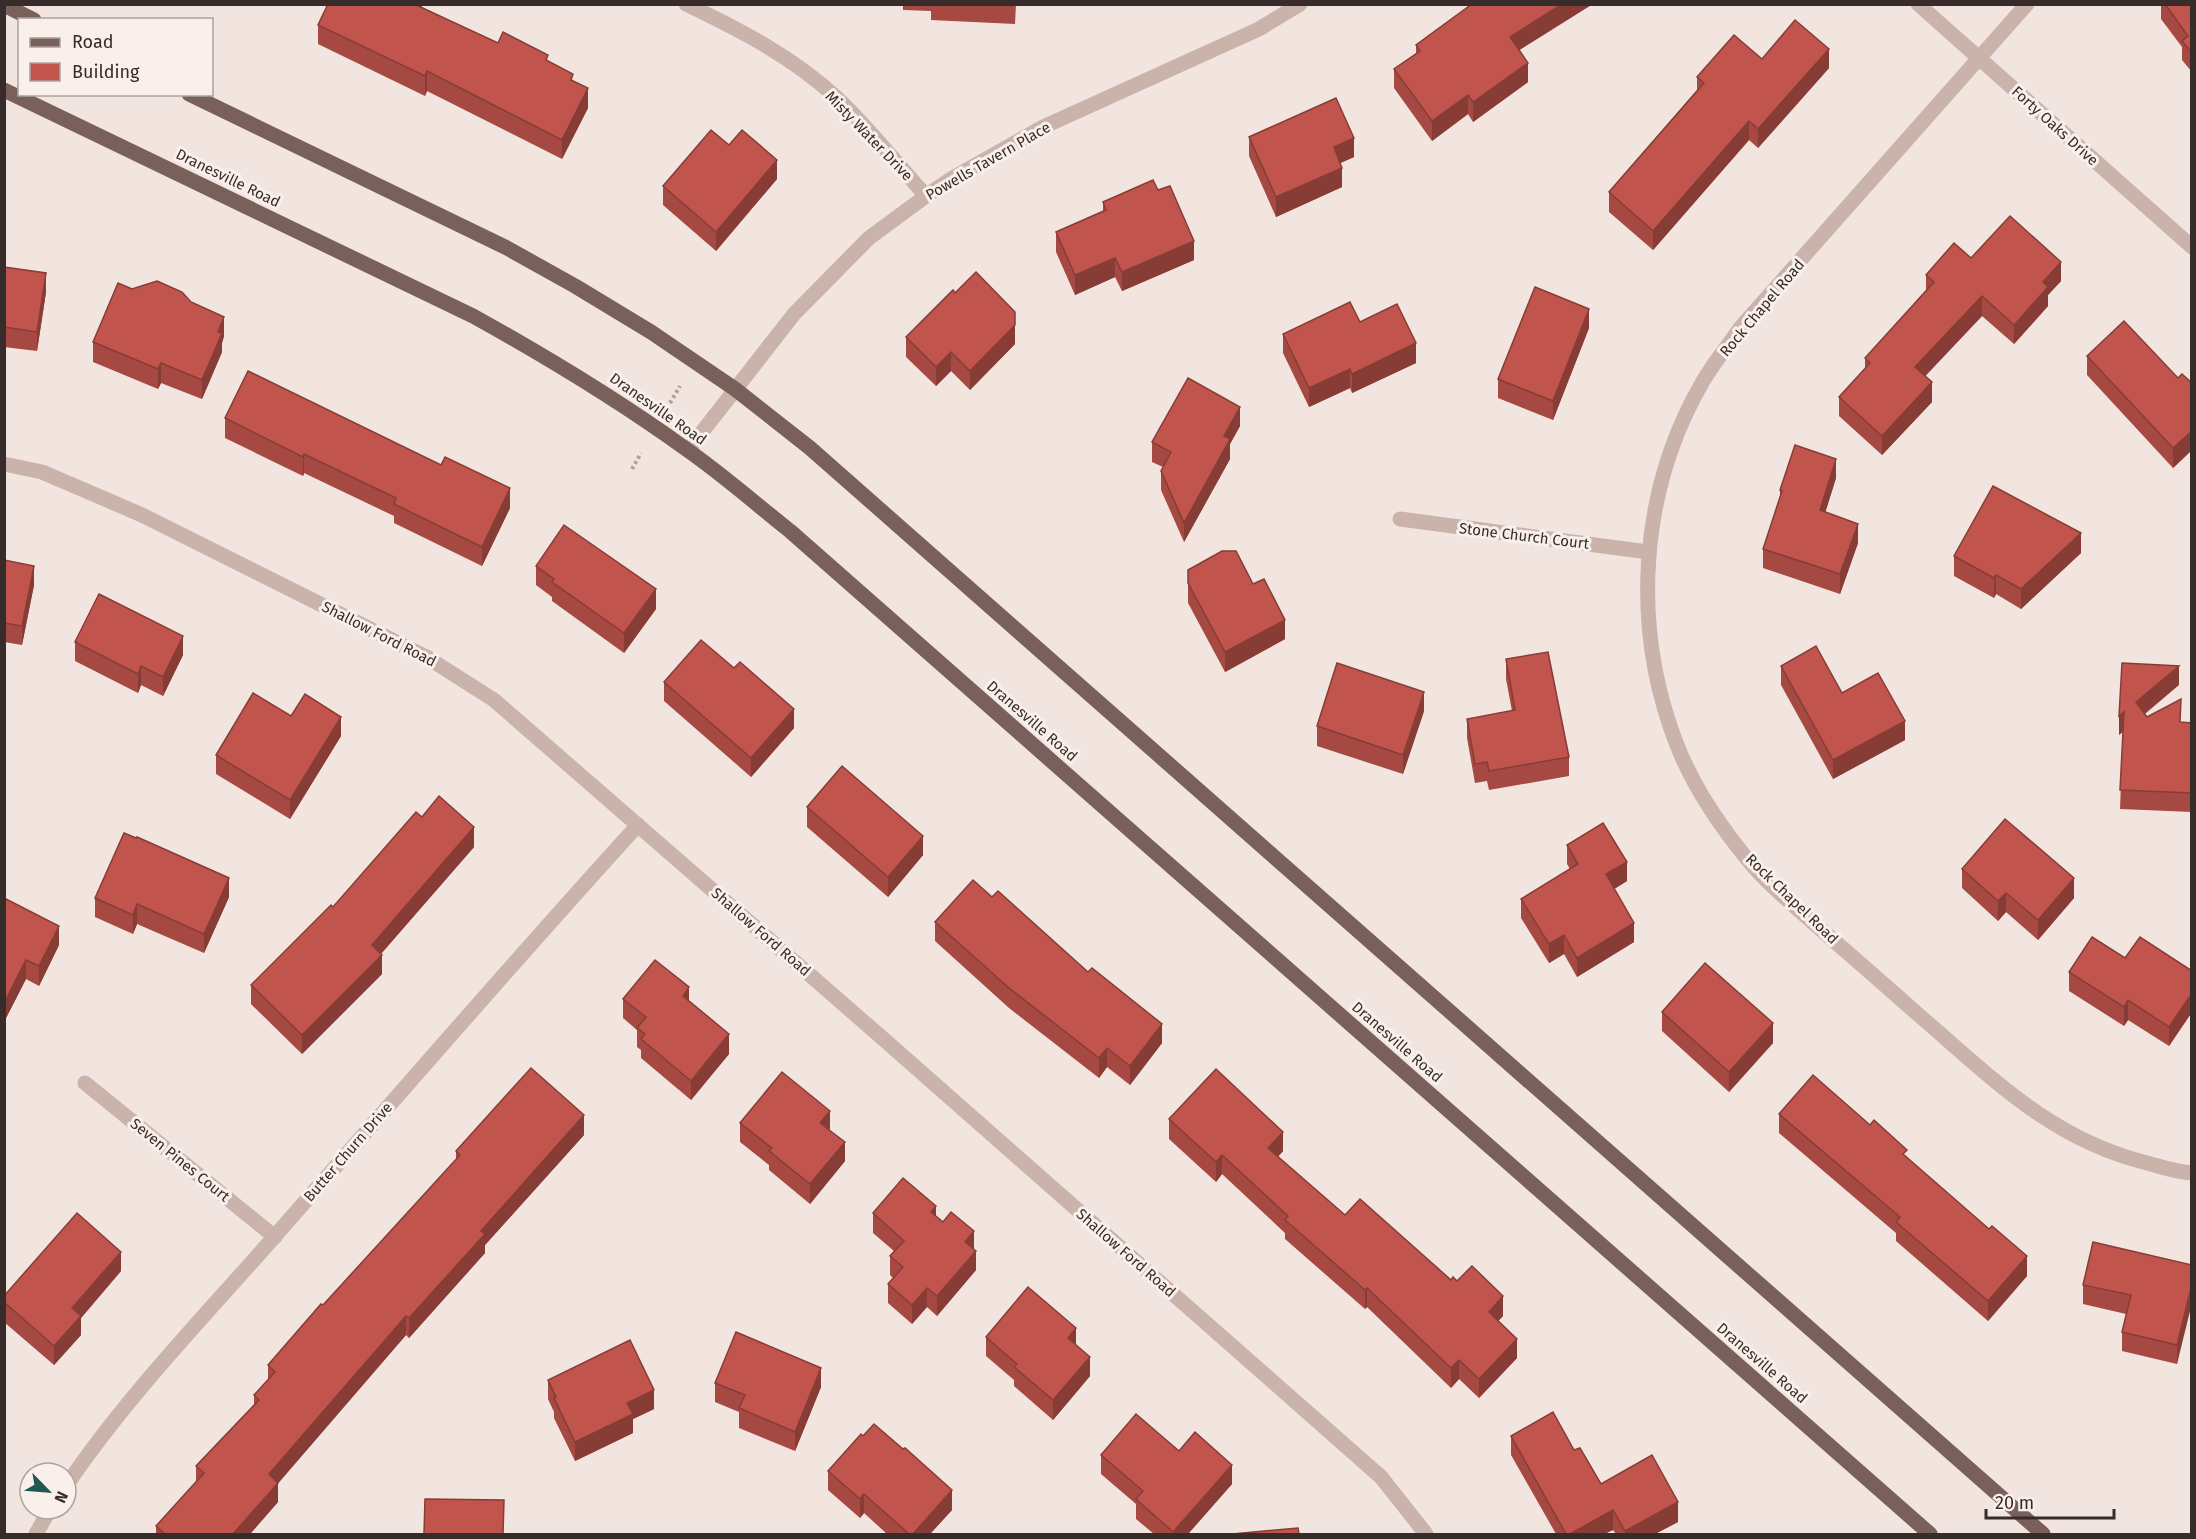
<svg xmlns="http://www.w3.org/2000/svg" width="2196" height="1539" font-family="'Fira Sans',sans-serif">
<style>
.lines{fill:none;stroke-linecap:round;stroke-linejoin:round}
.path{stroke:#b69d95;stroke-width:4;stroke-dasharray:3 3;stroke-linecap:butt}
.minor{stroke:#cab3ab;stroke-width:15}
.major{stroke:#79605b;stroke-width:15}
.wall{fill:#a64942}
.shaded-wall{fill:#873c36}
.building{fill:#c1554d;stroke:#873c36;stroke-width:1.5}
.labels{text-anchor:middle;stroke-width:6;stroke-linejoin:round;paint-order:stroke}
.street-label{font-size:15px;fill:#382c2a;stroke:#f9f0eb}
</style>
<rect width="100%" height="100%" fill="#f2e5df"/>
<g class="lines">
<g class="path">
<polyline points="670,403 680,386"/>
<polyline points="632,469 641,453"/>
</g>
<g class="minor">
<path d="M686,4C740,30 793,57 837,98C869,128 897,164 926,196"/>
<polyline points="1918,4 2192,247"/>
<path d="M2027,4L1741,327C1729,345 1713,363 1702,383C1639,492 1631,628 1677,745C1693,786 1720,826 1748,860C1768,885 1795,906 1818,927C1853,957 1887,987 1921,1017C1993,1079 2051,1139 2147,1163C2162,1167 2176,1172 2192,1173"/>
<polyline points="688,450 794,314 869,238 926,196 951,179 1043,127 1259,29 1300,4"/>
<polyline points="4,464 42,472 142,515 428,658 494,700 880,1036 1381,1477 1426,1534"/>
<polyline points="1400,519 1648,552"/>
<polyline points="85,1083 275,1237"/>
<path d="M66,1486C127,1396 204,1317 275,1236C396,1098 515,960 638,825"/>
<polyline points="36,1534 50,1509"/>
</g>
<g class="major">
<polyline points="4,5 34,20"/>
<path d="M4,90L473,316C547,357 618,400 686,449C722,474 756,504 790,531L1930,1534"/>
<polyline points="189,94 507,248 575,286 651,332 735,389 810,448 2043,1534"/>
</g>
</g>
<g class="wall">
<polygon points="422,4 422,7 498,43 548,61 573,81 588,108 562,159 427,91 425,96 318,44 318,25"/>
<polygon points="903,4 1016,4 1015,24 931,20 931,11 903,10"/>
<polygon points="2161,4 2192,4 2192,72 2182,60 2182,47 2161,19"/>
<polygon points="1416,45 1520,50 1528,82 1473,122 1468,114 1432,141 1394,88 1394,69 1416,54"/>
<polygon points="1762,59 1829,68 1758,148 1749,140 1653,250 1609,212 1609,192 1697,90 1697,77"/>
<polygon points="1249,137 1354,157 1340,163 1342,187 1276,217 1249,156"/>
<polygon points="729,145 777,179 716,251 663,205 663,186"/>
<polygon points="1158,190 1194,260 1122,291 1115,277 1075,295 1056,252 1056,232 1103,211 1103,202"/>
<polygon points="1971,258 2061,281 2048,295 2048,306 2014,344 1982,316 1925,376 1932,402 1882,455 1839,416 1839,397 1865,369 1865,358 1926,291 1926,275"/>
<polygon points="4,267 46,292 37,351 4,347"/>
<polygon points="132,289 191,302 224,336 222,343 222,352 202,399 161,383 158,389 93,362 93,342"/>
<polygon points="1360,322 1416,363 1352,393 1350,388 1309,407 1283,353 1283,334"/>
<polygon points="1589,328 1553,420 1498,398 1498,379"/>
<polygon points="906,337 1015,344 970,390 951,371 936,386 906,357"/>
<polygon points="2087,356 2178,378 2192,383 2192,450 2173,468 2087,375"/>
<polygon points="225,418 510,508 482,566 394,523 394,516 304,473 303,476 225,438"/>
<polygon points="1240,426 1230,444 1230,459 1184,542 1161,490 1161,471 1163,467 1152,462 1152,442"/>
<polygon points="1836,478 1825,512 1858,543 1840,594 1763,568 1763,549 1780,498 1780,490"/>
<polygon points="2081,553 2021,609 1996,594 1994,598 1954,576 1954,556"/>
<polygon points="4,560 34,585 22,645 4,642"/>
<polygon points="536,566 656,609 624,653 552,601 552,597 536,585"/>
<polygon points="1188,570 1253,584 1285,639 1225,672 1188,603"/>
<polygon points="75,642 183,655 163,696 141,685 138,693 75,661"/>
<polygon points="1506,659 1569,757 1569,776 1489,790 1487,781 1475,783 1467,738 1467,719 1512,711 1506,679"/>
<polygon points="1781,666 1842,693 1905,740 1833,779 1781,685"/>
<polygon points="664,682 794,728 751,777 664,701"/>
<polygon points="2179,685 2145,714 2147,717 2180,722 2192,723 2192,812 2120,809 2123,732 2119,735"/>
<polygon points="1424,711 1403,774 1317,746 1317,726"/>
<polygon points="291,716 341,736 290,819 216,774 216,755"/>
<polygon points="807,807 923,855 888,897 807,827"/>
<polygon points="422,817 474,847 381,954 382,974 302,1054 251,1004 251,985 333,907"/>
<polygon points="1567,845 1627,881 1614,889 1634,942 1577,977 1564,954 1549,963 1521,918 1521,899 1570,869 1567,864"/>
<polygon points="1962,869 2074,898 2038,940 2006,912 1998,921 1962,888"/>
<polygon points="229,897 204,953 137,924 133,934 95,917 95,898"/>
<polygon points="992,897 1088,972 1162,1043 1130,1085 1107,1067 1099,1078 1009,1008 935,941 935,922"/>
<polygon points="4,898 59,945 39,986 26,979 4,1022"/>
<polygon points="2125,958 2192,971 2192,1012 2169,1046 2128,1020 2124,1026 2069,991 2069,972"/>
<polygon points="623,999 689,1001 729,1054 691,1100 641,1058 641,1050 637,1047 637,1030 623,1018"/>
<polygon points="1662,1012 1773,1043 1729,1092 1662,1031"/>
<polygon points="1779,1114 1907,1158 2027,1276 1988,1321 1896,1241 1896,1233 1779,1133"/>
<polygon points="1169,1119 1283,1151 1278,1157 1345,1215 1451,1280 1457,1281 1503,1316 1498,1321 1517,1358 1479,1398 1459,1379 1451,1388 1367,1307 1365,1309 1285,1239 1285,1233 1222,1174 1216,1182 1169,1139"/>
<polygon points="740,1123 830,1130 845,1161 810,1204 769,1170 769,1165 740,1142"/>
<polygon points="584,1135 485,1245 485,1253 409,1338 406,1335 278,1483 278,1502 250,1534 156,1534 156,1526 196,1482 196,1466 254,1405 254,1395 268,1380 268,1365 323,1305 456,1160 456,1151"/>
<polygon points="873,1213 936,1216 974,1249 976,1270 937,1316 927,1307 912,1324 888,1303 888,1284 893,1278 890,1275 890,1256 894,1251 873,1233"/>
<polygon points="2192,1265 2177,1364 2122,1351 2122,1332 2126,1314 2083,1304 2083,1285"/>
<polygon points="121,1271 81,1318 81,1335 54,1365 4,1322 4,1296"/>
<polygon points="986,1337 1076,1345 1090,1376 1053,1420 1014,1386 1014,1380 986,1356"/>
<polygon points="548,1380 654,1409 633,1419 633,1433 575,1461 554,1418 554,1412 548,1399"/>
<polygon points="715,1383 821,1387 795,1451 739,1428 739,1412 715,1402"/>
<polygon points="863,1436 903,1449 952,1510 930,1534 887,1534 864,1513 860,1518 828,1490 828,1471"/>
<polygon points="1511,1436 1574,1450 1601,1484 1678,1522 1655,1534 1616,1534 1613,1530 1604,1534 1556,1534 1511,1455"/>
<polygon points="1179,1451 1232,1484 1188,1534 1154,1534 1136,1519 1136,1504 1101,1474 1101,1455"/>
</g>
<g class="shaded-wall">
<polygon points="1562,4 1593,4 1510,56 1510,37"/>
<polygon points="1829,49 1829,68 1758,148 1758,129"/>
<polygon points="1528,63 1528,82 1473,122 1473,102"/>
<polygon points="427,71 427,91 425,96 425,76"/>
<polygon points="588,88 588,108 562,159 562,140"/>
<polygon points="1468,95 1468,114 1432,141 1432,121"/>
<polygon points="1749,121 1749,140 1653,250 1653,231"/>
<polygon points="1354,138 1354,157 1334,166 1334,147"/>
<polygon points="777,160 777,179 716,251 716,232"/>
<polygon points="1342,168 1342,187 1276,217 1276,197"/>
<polygon points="1194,241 1194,260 1122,291 1122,272"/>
<polygon points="1115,258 1115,277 1075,295 1075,275"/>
<polygon points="2061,262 2061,281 2048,295 2048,306 2014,344 2014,325 2043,282"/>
<polygon points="46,273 46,292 37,351 37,332"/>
<polygon points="1982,296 1982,316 1915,387 1915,367"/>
<polygon points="1589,309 1589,328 1553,420 1553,401"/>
<polygon points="224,317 224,336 222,343 222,352 202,399 202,380 218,332"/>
<polygon points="1015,325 1015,344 970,390 970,371"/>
<polygon points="1416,343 1416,363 1352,393 1352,374"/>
<polygon points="951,352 951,371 936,386 936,367"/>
<polygon points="161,363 161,383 158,389 158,369"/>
<polygon points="1350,369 1350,388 1309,407 1309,388"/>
<polygon points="1932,382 1932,402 1882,455 1882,436"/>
<polygon points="1240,407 1240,426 1230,444 1230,459 1184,542 1184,523 1224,436"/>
<polygon points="2192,431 2192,450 2173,468 2173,448"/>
<polygon points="304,454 304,473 303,476 303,457"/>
<polygon points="1836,459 1836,478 1820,530 1820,510"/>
<polygon points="510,488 510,508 482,566 482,547"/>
<polygon points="1858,524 1858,543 1840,594 1840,574"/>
<polygon points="2081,533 2081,553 2021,609 2021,589"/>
<polygon points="34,566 34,585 22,645 22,626"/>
<polygon points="1996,575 1996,594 1994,598 1994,578"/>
<polygon points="656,589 656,609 624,653 624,633"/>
<polygon points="1285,620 1285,639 1225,672 1225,652"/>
<polygon points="183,636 183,655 163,696 163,677"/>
<polygon points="141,666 141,685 138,693 138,674"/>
<polygon points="2179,666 2179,685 2136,721 2136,702"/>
<polygon points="1424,692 1424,711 1403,774 1403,755"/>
<polygon points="794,709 794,728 751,777 751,758"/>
<polygon points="2124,712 2124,731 2119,735 2119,716"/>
<polygon points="341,717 341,736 290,819 290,800"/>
<polygon points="1905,721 1905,740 1833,779 1833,760"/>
<polygon points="474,827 474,847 372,964 372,945"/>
<polygon points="923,836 923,855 888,897 888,877"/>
<polygon points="1627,862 1627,881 1606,894 1606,874"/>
<polygon points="229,878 229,897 204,953 204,934"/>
<polygon points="2074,878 2074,898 2038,940 2038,920"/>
<polygon points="2006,893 2006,912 1998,921 1998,901"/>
<polygon points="137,904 137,924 133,934 133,915"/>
<polygon points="1634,923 1634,942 1577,977 1577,958"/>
<polygon points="59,926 59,945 39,986 39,966"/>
<polygon points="1564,935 1564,954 1549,963 1549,944"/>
<polygon points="382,955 382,974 302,1054 302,1035"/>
<polygon points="26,960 26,979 4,1022 4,1003"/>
<polygon points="689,987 689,1007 683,996"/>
<polygon points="2192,993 2192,1012 2169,1046 2169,1027"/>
<polygon points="2128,1000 2128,1020 2124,1026 2124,1007"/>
<polygon points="1773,1023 1773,1043 1729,1092 1729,1072"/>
<polygon points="1162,1024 1162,1043 1130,1085 1130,1066"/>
<polygon points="729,1034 729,1054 691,1100 691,1081"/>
<polygon points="1107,1048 1107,1067 1099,1078 1099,1058"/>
<polygon points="830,1111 830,1130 820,1123"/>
<polygon points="584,1115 584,1135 485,1245 485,1253 409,1338 409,1318 481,1231"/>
<polygon points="1283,1132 1283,1151 1268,1167 1268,1148"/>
<polygon points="845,1142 845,1161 810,1204 810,1184"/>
<polygon points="1222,1155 1222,1174 1216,1182 1216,1162"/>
<polygon points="936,1206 936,1225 931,1212"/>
<polygon points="974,1231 974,1251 965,1242"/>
<polygon points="976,1251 976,1270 937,1316 937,1296"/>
<polygon points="121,1252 121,1271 81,1318 81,1335 54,1365 54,1346 72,1308"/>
<polygon points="2027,1256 2027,1276 1988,1321 1988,1301"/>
<polygon points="2192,1284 2192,1303 2177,1364 2177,1345"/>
<polygon points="927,1288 927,1307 912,1324 912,1305"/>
<polygon points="1367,1288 1367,1307 1365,1309 1365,1290"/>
<polygon points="1503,1296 1503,1316 1489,1331 1489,1312"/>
<polygon points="406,1316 406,1335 269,1494 269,1474"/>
<polygon points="1076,1328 1076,1347 1068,1338"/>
<polygon points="1517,1339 1517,1358 1479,1398 1479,1379"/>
<polygon points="1090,1357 1090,1376 1053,1420 1053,1400"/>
<polygon points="1459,1360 1459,1379 1451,1388 1451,1368"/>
<polygon points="821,1368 821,1387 795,1451 795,1432"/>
<polygon points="654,1390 654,1409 633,1419 633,1433 575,1461 575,1442 627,1403"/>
<polygon points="1232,1465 1232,1484 1188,1534 1173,1534 1173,1532"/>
<polygon points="278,1483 278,1502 250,1534 233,1534"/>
<polygon points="952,1490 952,1510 930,1534 913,1534"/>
<polygon points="864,1494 864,1513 860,1518 860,1499"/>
<polygon points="1678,1502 1678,1522 1655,1534 1625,1534 1625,1531"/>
<polygon points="1613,1510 1613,1530 1604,1534 1570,1534"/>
</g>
<g class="building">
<polygon points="328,4 419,4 418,6 498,43 503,32 548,55 546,60 573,74 571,80 588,88 562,140 427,71 425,76 318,25"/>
<polygon points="1472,4 1562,4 1510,37 1528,63 1473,102 1468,95 1432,121 1394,69 1420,51 1416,45"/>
<polygon points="2165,4 2192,4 2192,53 2182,41 2188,36"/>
<polygon points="1795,20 1829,49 1758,129 1749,121 1653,231 1609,192 1704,83 1697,77 1734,35 1762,59"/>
<polygon points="1336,98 1354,138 1334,147 1342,168 1276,197 1249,137"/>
<polygon points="711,130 729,145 742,130 777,160 716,232 663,186"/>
<polygon points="1153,180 1158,190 1170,186 1194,241 1122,272 1115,258 1075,275 1056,232 1106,210 1103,202"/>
<polygon points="2010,216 2061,262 2043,282 2048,287 2014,325 1982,296 1915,367 1932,382 1882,436 1839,397 1870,363 1865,358 1934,282 1926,275 1954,243 1971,258"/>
<polygon points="4,267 46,273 37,332 4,327"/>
<polygon points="976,272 1015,312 1015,325 970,371 951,352 936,367 906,337 953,290 955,293"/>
<polygon points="157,281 182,292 191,302 224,317 218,332 222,333 202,380 161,363 158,369 93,342 118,283 132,289"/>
<polygon points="1535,287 1589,309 1553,401 1498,379"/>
<polygon points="1350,302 1360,322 1397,304 1416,343 1352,374 1350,369 1309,388 1283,334"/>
<polygon points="2124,321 2178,378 2182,374 2192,383 2192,431 2173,448 2087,356"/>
<polygon points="248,371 441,465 445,457 510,488 482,547 394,504 396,498 304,454 303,457 225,418"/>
<polygon points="1188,378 1240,407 1224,436 1230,439 1184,523 1161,471 1171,452 1152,442"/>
<polygon points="1795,445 1836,459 1820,510 1858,524 1840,574 1763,549 1782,491 1780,490"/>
<polygon points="1993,486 2081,533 2021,589 1996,575 1994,578 1954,556"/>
<polygon points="564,525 656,589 624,633 552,582 554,579 536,566"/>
<polygon points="1222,551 1236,551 1253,584 1264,579 1285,620 1225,652 1188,583 1188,570"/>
<polygon points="4,560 34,566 22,626 4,623"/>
<polygon points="99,594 183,636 163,677 141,666 138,674 75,642"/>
<polygon points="701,640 734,668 740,662 794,709 751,758 664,682"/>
<polygon points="1816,646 1842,693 1878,673 1905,721 1833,760 1781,666"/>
<polygon points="1548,652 1569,757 1489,771 1487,762 1475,764 1467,719 1515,710 1506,659"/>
<polygon points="1337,663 1424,692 1403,755 1317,726"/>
<polygon points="2122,663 2179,666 2136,702 2147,717 2181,699 2180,722 2192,723 2192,793 2120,790 2124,712 2119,716"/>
<polygon points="253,693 291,716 305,694 341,717 290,800 216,755"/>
<polygon points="842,766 923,836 888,877 807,807"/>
<polygon points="439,796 474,827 372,945 382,955 302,1035 251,985 331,905 333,907 416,812 422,817"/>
<polygon points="2005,819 2074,878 2038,920 2006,893 1998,901 1962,869"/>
<polygon points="1603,823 1627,862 1606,874 1634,923 1577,958 1564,935 1549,944 1521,899 1578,864 1567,845"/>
<polygon points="124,833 136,838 137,837 229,878 204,934 137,904 133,915 95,898"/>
<polygon points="973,880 992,897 998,891 1088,972 1092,968 1162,1024 1130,1066 1107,1048 1099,1058 1009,988 935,922"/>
<polygon points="4,898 59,926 39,966 26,960 4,1003"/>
<polygon points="2092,937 2125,958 2140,937 2192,971 2192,993 2169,1027 2128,1000 2124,1007 2069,972"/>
<polygon points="655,960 689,987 683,996 729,1034 691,1081 641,1039 645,1034 637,1028 646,1017 623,999"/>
<polygon points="1705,963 1773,1023 1729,1072 1662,1012"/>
<polygon points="531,1068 584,1115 481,1231 485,1234 409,1318 406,1316 269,1474 278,1483 233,1534 165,1534 156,1526 204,1473 196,1466 259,1400 254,1395 275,1372 268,1365 321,1304 323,1305 460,1155 456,1151"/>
<polygon points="1216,1069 1283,1132 1268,1148 1345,1215 1360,1199 1451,1280 1453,1277 1457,1281 1472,1266 1503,1296 1489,1312 1517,1339 1479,1379 1459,1360 1451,1368 1367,1288 1365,1290 1285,1220 1288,1216 1222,1155 1216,1162 1169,1119"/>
<polygon points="782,1072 830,1111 820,1123 845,1142 810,1184 769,1151 772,1148 740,1123"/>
<polygon points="1813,1075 1870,1125 1874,1120 1907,1150 1903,1154 1989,1229 1992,1226 2027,1256 1988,1301 1896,1222 1900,1217 1779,1114"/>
<polygon points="903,1178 936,1206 931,1212 943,1222 951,1212 974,1231 965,1242 976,1251 937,1296 927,1288 912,1305 888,1284 903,1267 890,1256 904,1241 873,1213"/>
<polygon points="77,1213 121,1252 72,1308 81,1316 54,1346 4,1302 4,1296"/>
<polygon points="2093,1242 2192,1265 2192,1284 2177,1345 2122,1332 2131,1295 2083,1285"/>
<polygon points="1028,1287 1076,1328 1068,1338 1090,1357 1053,1400 1014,1367 1017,1364 986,1337"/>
<polygon points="736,1332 821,1368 795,1432 739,1408 745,1395 715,1383"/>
<polygon points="630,1340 654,1390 627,1403 633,1414 575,1442 554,1398 556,1397 548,1380"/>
<polygon points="1553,1412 1574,1450 1580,1448 1601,1484 1652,1455 1678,1502 1625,1531 1613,1510 1570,1534 1566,1534 1511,1436"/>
<polygon points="1136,1414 1179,1451 1195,1432 1232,1465 1173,1532 1136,1499 1143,1491 1101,1455"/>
<polygon points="874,1424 903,1449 905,1448 952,1490 913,1534 909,1534 864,1494 860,1499 828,1471 861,1434 863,1436"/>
<polygon points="425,1499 504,1500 503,1534 424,1534"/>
<polygon points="1298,1528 1299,1534 1232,1534"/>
</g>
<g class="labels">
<g class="street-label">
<text transform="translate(2055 126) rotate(42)" y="5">Forty Oaks Drive</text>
<text transform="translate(869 136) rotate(46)" y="5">Misty Water Drive</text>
<text transform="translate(988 161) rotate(-30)" y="5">Powells Tavern Place</text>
<text transform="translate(228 178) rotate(26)" y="5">Dranesville Road</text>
<text transform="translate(1762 308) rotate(-50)" y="5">Rock Chapel Road</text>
<text transform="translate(658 409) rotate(35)" y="5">Dranesville Road</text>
<text transform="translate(1524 536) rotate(7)" y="5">Stone Church Court</text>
<text transform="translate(379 634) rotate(27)" y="5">Shallow Ford Road</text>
<text transform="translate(1032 721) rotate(41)" y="5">Dranesville Road</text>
<text transform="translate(1792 899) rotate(44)" y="5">Rock Chapel Road</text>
<text transform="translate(761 932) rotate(41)" y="5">Shallow Ford Road</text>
<text transform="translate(1397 1042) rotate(41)" y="5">Dranesville Road</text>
<text transform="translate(348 1152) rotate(-49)" y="5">Butter Churn Drive</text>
<text transform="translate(180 1160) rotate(39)" y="5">Seven Pines Court</text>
<text transform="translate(1126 1253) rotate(41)" y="5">Shallow Ford Road</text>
<text transform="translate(1762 1363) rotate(41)" y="5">Dranesville Road</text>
</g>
</g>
<rect width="2196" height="1539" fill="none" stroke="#382c2a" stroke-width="12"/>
<rect x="18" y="18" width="195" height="78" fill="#f9f0eb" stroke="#aca29e" stroke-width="1.5"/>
<rect x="30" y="38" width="30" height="9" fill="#79605b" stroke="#aca29e" stroke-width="1.5"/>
<text x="72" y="48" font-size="18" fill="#382c2a">Road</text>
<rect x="30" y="63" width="30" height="18" fill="#c1554d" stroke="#aca29e" stroke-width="1.5"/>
<text x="72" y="78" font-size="18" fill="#382c2a">Building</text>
<g transform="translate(48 1491) rotate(115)"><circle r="28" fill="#f9f0eb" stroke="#aca29e" stroke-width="1.5"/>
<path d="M0-4.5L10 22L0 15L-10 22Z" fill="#215852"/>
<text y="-9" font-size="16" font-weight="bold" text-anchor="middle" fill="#382c2a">N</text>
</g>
<path d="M1986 1509v9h128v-9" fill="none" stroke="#382c2a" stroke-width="3"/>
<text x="1995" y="1509" font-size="18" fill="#382c2a" stroke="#f9f0eb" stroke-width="4.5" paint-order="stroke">20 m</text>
</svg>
